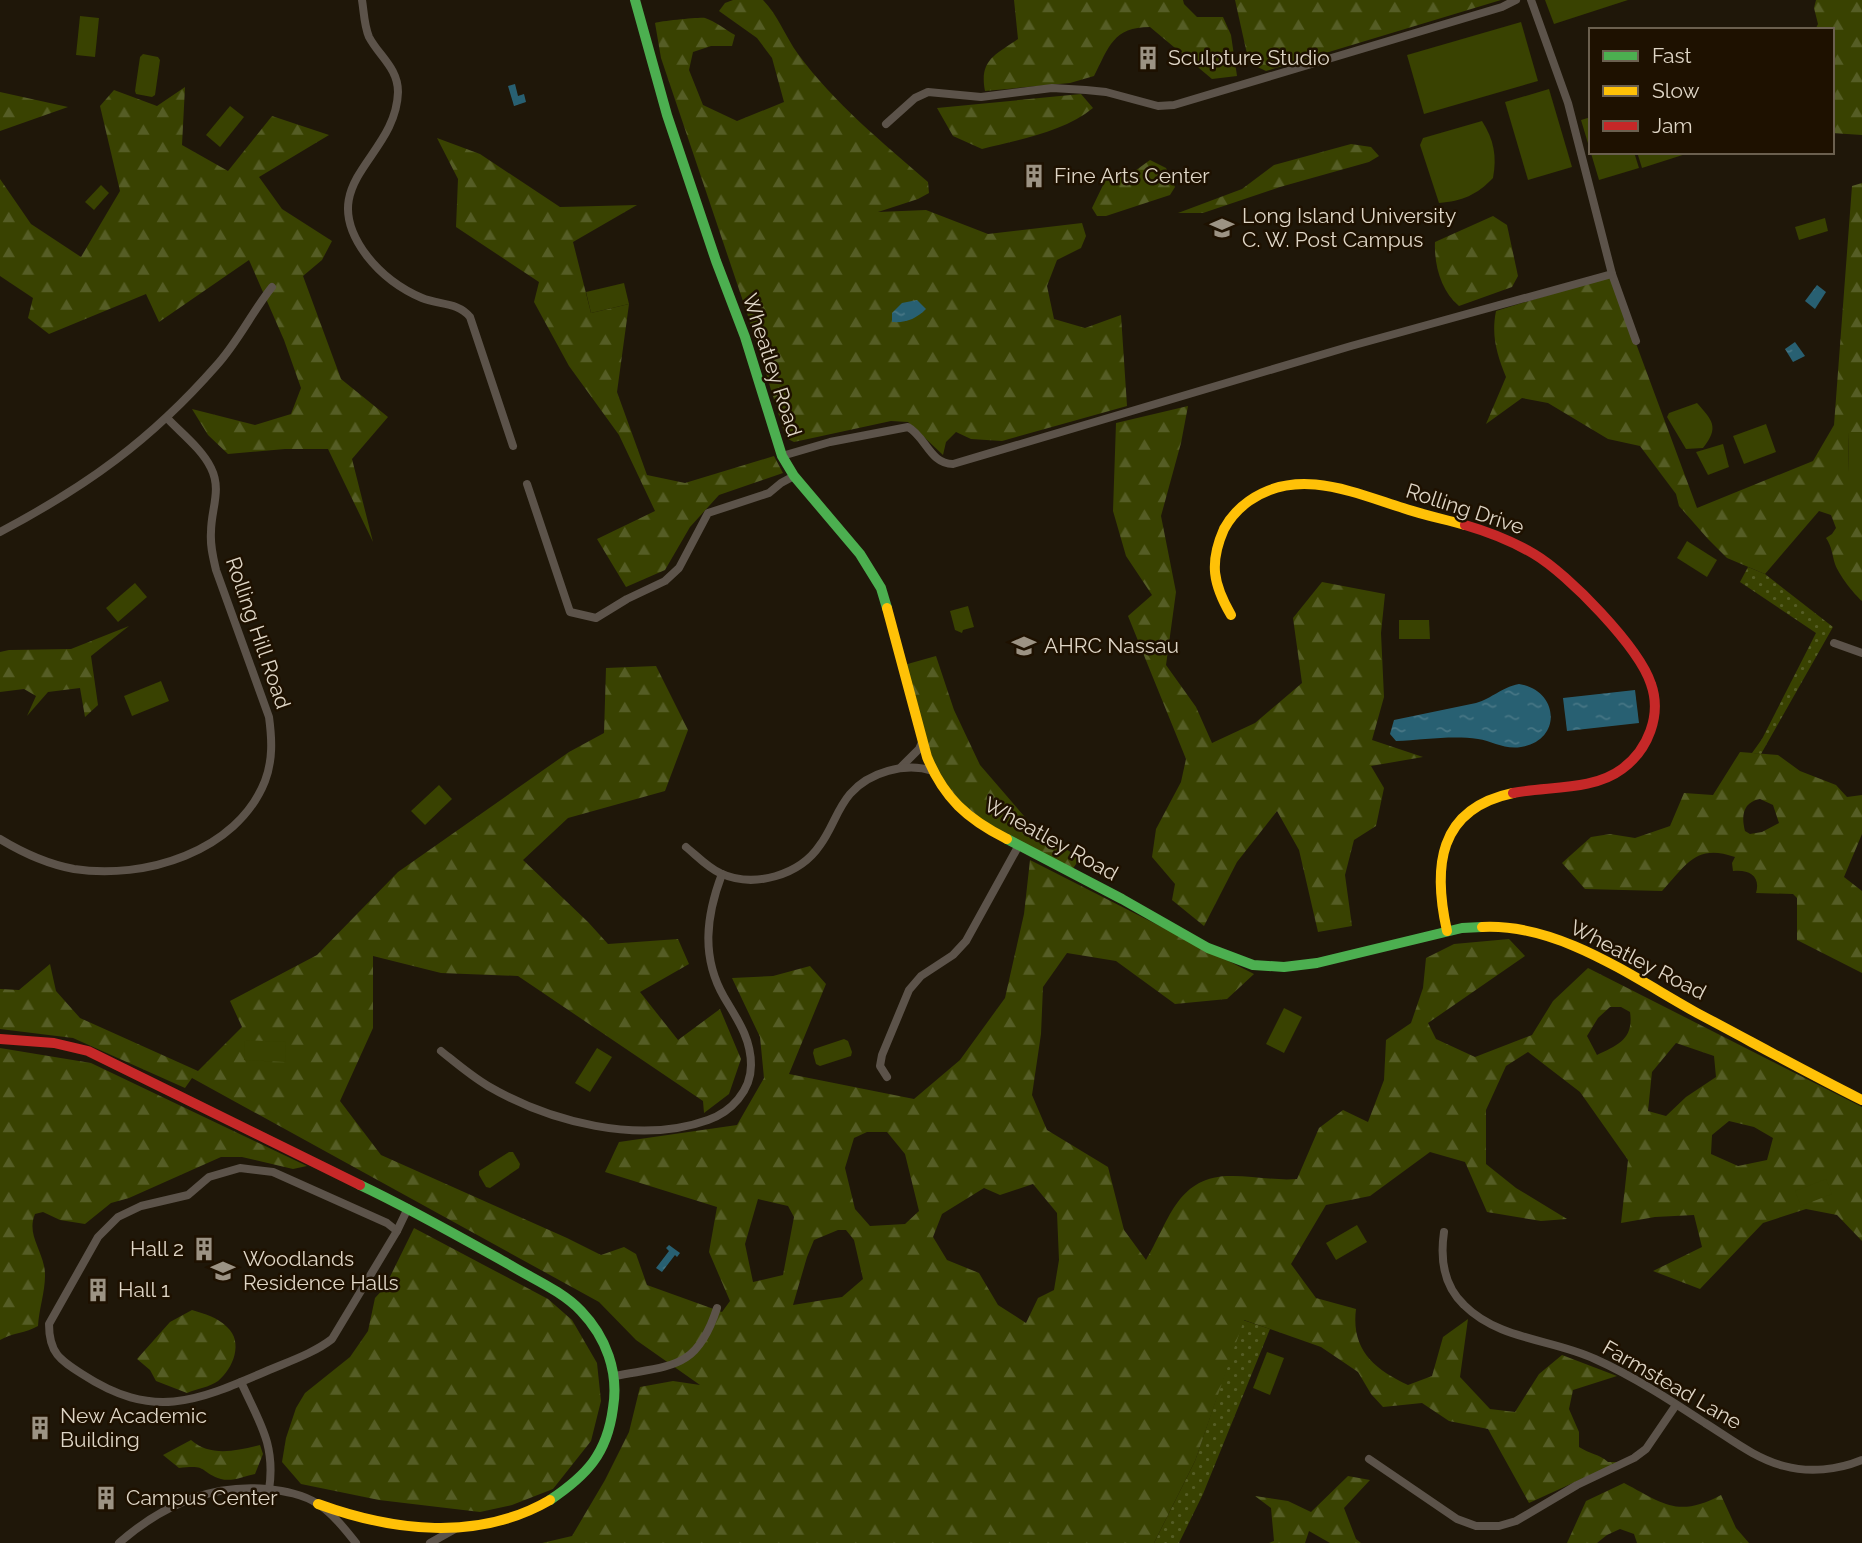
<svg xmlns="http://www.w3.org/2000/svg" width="1862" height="1543" font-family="Raleway,sans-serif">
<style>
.grass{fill:url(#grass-dots)}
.forest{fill:url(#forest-firs);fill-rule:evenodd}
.green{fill:#394201}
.water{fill:url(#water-ripples)}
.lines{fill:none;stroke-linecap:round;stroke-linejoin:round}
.street{stroke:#5c534a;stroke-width:8}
.fast{stroke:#4caf50;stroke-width:10}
.slow{stroke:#ffc107;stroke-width:10}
.jam{stroke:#c62828;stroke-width:10}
.labels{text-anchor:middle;stroke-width:5;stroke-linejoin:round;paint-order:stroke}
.poi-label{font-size:21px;fill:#dfd6c6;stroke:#1e1100;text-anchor:start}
.street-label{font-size:21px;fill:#dfd6c6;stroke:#1e1100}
</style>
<defs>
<pattern id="grass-dots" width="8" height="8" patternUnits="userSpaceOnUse" patternTransform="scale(1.75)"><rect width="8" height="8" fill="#394201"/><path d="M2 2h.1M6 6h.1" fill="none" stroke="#555d25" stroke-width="1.8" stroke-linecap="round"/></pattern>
<pattern id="forest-firs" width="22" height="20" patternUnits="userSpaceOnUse" patternTransform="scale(1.75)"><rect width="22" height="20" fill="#394201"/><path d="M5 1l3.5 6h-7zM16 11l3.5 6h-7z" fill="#555d25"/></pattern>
<pattern id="water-ripples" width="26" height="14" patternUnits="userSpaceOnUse" patternTransform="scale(1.75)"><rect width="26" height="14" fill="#286072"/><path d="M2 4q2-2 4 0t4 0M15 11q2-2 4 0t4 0" fill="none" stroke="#477685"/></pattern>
</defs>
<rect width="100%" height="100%" fill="#1f1709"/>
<g class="grass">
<polygon points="1748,567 1765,574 1833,627 1761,754 1752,753 1762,739 1816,633 1740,582"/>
<polygon points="1243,1320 1270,1329 1203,1494 1179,1543 1154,1543 1195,1461"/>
</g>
<g class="forest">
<path d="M733,0H763C778,15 785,36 798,54C834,103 882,142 928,182L929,193L918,199L878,212L926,210L988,234L1082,223L1086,236L1081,248L1057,260L1047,286L1054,319L1085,328L1121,315L1127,406L1002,441L971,439L956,432L946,442L943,455L908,422L891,421L794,442L786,438L747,313L661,58L655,23C661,21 701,17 705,18C715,21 726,30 735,35L732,46H711L693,52L689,70L703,105L737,121L784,102L772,58L757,38L719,11L725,3Z"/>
<path d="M1014,0H1183L1184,4L1197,17H1223L1231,35L1237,76L1212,79L1150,27C1113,27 1109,47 1094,76L1070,83L985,91C979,60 995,55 1018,39Z"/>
<polygon points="1235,0 1501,0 1266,71 1249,63"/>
<polygon points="1816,0 1862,0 1862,135 1832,133 1832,30 1815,30 1818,24 1814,8"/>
<polygon points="185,87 182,145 228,171 272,116 329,135 259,177 282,209 332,241 322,260 303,276 341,379 388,417 352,459 373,542 328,449 285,449 228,454 208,435 192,409 255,425 291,414 301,388 284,340 249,260 159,322 146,294 49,334 28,318 33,298 0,276 0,179 31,224 81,257 120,191 100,106 114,90 157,106"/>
<polygon points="0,92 68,107 0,131"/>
<path d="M1081,94L1093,108C1064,132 1018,140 982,149L953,136L937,108Z"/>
<polygon points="437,138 480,154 560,207 637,205 573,242 591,313 629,304 617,392 647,475 685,483 774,456 783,473 719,495 690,527 665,570 626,587 597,539 655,511 619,435 569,366 534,302 539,282 456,227 458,179"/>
<polygon points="1351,144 1371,147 1379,156 1369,162 1280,187 1203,213 1178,213 1242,189 1274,165"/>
<polygon points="1150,160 1166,168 1175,187 1170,195 1106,216 1097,216 1092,208 1106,179 1128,176"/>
<path d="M1862,183V432L1848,433L1849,472H1862V601C1853,593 1839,575 1835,564C1832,554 1832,547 1826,538L1832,534L1836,528L1831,515L1819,511L1765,574L1727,558L1708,539L1679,506L1676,494L1640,446L1608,439L1548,403L1522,398L1486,424L1506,377C1497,354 1491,336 1496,311L1611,276L1697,508L1813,461L1834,425L1852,186Z"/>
<path d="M1493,216L1507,225L1518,276L1512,287L1459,306C1441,291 1434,265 1435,242Z"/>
<polygon points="1188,406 1181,443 1161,516 1176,592 1166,665 1196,707 1212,743 1255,723 1302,683 1293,618 1322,582 1385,594 1381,633 1384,697 1372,740 1423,757 1371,766 1384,788 1376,826 1354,840 1345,875 1352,926 1318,932 1299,850 1277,811 1237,862 1204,926 1172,900 1175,884 1152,857 1156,829 1181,782 1186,759 1128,616 1152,595 1126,556 1113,511 1116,423"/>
<polygon points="129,626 91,656 98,705 85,717 80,688 48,692 27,716 36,696 24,689 0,692 0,652 9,650 71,649"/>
<polygon points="936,656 954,710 980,765 1036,830 1080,858 1070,873 989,830 940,784 904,665"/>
<path d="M656,666L688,730L665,791L568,818L523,860L588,922L608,944L678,939L689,964L640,992L678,1040L720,1009L741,1059L729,1094L704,1113L703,1101L518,976L441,973L373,956V1028L340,1101L381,1155L567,1238L601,1255L624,1247L636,1254L647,1285L722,1312L730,1301L709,1252L717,1207L605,1172L619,1142L737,1125L764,1078L760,1037L732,978L773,976L810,966L826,984L789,1074L914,1099L960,1060L1005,998L1024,914L1030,860L1254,974L1227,999L1175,1004L1116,961L1067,953L1043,987L1041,1034L1032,1095L1047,1130L1108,1167L1124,1230L1146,1260C1168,1224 1176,1178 1227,1176C1250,1175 1274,1181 1297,1179L1319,1128L1343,1110L1368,1122L1384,1080L1386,1040L1411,1023L1423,988L1426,958L1454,944L1509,939L1525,956L1428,1023L1436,1039L1475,1057L1532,1035L1553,1001L1588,968L1862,1107V1241L1837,1215L1806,1209L1763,1223L1700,1289L1653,1271L1702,1247L1694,1215L1655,1217L1621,1223L1628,1160L1580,1092L1528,1052L1506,1066L1486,1110V1164L1516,1188L1567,1219L1541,1221L1487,1212L1465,1162L1430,1152L1370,1196L1326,1205L1291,1264L1316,1298L1356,1309C1351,1349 1373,1369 1408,1385L1432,1376L1443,1337L1468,1319L1460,1377L1490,1409L1515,1412L1539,1374L1562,1355L1617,1376L1573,1390L1569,1409L1579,1432V1447C1590,1454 1599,1454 1608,1462H1619L1529,1503L1488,1429L1449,1421L1422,1403L1383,1407L1371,1394L1358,1372L1321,1347L1244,1320L1195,1461L1154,1543H542L572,1536L605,1480L629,1432L640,1387L673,1381L700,1385L636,1340L599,1302L192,1078L185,1088L73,1038L0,1029V989L19,990L50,964L56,991L80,1018L198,1071L242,1027L230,1001L317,955L398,872L569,752L604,733L606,668ZM1610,1007H1621L1630,1012C1634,1039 1618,1045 1597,1055L1587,1036L1598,1018ZM1676,1043L1714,1056L1716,1077L1686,1097L1666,1116L1648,1111L1652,1072ZM1729,1121L1754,1127L1773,1138L1767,1160L1738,1166L1711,1154L1712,1135ZM867,1132H887L905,1154L919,1211L905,1224L870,1226L855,1209L845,1168L854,1138ZM1033,1184L1057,1213L1059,1260L1054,1290L1038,1298L1026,1323L998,1305L979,1273L947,1260L933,1237L942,1214L984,1188L1000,1195ZM758,1199L788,1206L794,1217L783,1275L753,1282L745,1244ZM838,1230H846L854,1240L863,1279L842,1297L793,1305L807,1257L814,1240Z"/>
<path d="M1740,752L1778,755L1800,771L1836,785L1847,797L1862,795V834L1844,877L1862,891V973L1797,940V898L1793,894L1756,893C1761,876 1749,869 1733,871L1732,863L1735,857C1696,843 1686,865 1662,891L1585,889L1562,863L1591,837L1610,834L1635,838L1670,826L1684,793L1713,795ZM1760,799L1773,805L1779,823L1762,832L1750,834L1745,831C1741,816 1743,802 1760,799Z"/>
<path d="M0,1048L91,1063L307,1166L293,1169L242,1157H221L129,1198L111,1203L85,1224L60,1220L43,1212L35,1214C27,1233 40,1247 44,1266C48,1283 39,1307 38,1326C26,1333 12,1333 0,1340Z"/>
<polygon points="414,1228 548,1299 572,1320 597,1363 601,1401 591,1441 553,1489 512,1505 480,1512 379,1500 301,1484 282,1462 286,1438 296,1408 305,1393 350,1357 368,1331 375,1298 385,1287"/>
<path d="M192,1310C205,1314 217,1317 227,1327C244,1342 233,1369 218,1381C210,1387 196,1389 187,1393L156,1381L150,1370L137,1359L170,1322Z"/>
<path d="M191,1440C210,1457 236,1451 260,1445L263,1454L255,1474C245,1476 232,1482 221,1479C199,1472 209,1464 179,1468L163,1455Z"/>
<polygon points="1348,1476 1370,1480 1344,1508 1356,1539 1361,1543 1330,1543 1309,1531 1305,1543 1269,1543 1274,1541 1271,1508 1255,1496 1288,1501 1311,1512"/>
<path d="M1624,1483C1664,1504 1678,1518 1721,1495L1736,1528L1749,1543H1637L1634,1534L1620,1529L1607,1535L1597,1543H1567L1586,1501Z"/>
</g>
<g class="green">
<polygon points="1545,0 1628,0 1554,24"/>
<polygon points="80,16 99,18 95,57 76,55"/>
<polygon points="1521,22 1538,81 1424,114 1407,55"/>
<polygon points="143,54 158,57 160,60 155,95 152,97 136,94 135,91 140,57"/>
<polygon points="1549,89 1572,167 1528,180 1505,102"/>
<polygon points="230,106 244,117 220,147 206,135"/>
<polygon points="1591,117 1591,152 1634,152 1639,168 1599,180 1581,120"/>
<path d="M1482,121C1494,140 1497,156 1493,178C1477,195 1462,201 1439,203L1420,145L1423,138Z"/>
<polygon points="1637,152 1692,152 1642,168"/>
<polygon points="101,185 109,193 94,210 85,202"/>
<polygon points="1825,218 1828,231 1799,240 1795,227"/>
<polygon points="624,283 629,304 591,313 586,292"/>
<path d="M1697,403C1712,420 1720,427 1703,448L1686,449L1667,417L1669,413Z"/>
<polygon points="1766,424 1776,452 1744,464 1733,436"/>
<polygon points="1848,432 1862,432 1862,472 1849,472"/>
<polygon points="1723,444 1729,467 1708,475 1696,452"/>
<polygon points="1687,541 1717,560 1707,577 1677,558"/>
<polygon points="135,583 147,597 118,622 106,608"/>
<polygon points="968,606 974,627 963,630 962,633 955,630 950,611"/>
<polygon points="1399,620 1429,620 1430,639 1399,639"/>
<polygon points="161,681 169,701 132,716 124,696"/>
<polygon points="439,785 452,799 425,825 411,811"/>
<polygon points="1284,1008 1302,1017 1284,1053 1266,1044"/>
<polygon points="844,1039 848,1041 852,1052 851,1056 820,1066 816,1064 813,1053 814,1049"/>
<polygon points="245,1040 286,1042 285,1062 244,1060"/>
<polygon points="597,1048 612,1057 590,1092 575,1083"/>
<polygon points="509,1152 513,1152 520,1164 519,1168 490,1188 486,1187 479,1175 479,1171"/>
<polygon points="1826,1179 1832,1194 1801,1206 1795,1191"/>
<polygon points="1357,1225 1367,1242 1336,1260 1326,1243"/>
<polygon points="1267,1352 1284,1358 1270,1395 1253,1388"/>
</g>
<g class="water">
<polygon points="515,84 518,96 524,94 526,102 514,106 508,86"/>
<polygon points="1817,285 1826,292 1815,309 1805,301"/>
<path d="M917,300L926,309C916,319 906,323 892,322V313L902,303Z"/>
<polygon points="1795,342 1805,356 1793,362 1785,349"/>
<path d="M1519,684C1559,690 1563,740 1521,747C1505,750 1492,741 1478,739C1452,735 1422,740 1396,741L1390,734L1394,720L1476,703C1493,698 1500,688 1519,684Z"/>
<polygon points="1635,690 1639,723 1567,731 1563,698"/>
<polygon points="669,1245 680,1253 677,1257 675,1255 662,1272 656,1268 669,1251 666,1248"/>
</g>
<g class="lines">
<g class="street">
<path d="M362,0C364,12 364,25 369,37C379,56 398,68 398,92C396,159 311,182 367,256C381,274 401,289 422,298C439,305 458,302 470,317L513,446"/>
<polyline points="1531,0 1568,103 1612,274 1636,341"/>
<polyline points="886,124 915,98 928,92 981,97 1052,88 1086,90 1106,92 1158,106 1174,105 1502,7 1516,0"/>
<path d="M782,456L830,442L908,427C926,437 930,464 953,464L1351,346L1612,274"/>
<polyline points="527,484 570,612 596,618 627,599 665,581 679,568 708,513 769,493 781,483 794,476"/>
<path d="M0,532C87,486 151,440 216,366C238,342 252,312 272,287"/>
<polyline points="1834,643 1862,653"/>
<polyline points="901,767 919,749 923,740"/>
<path d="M0,839C23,853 47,864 74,869C144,880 237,852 265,781C273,760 272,739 269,717L216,570C213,557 210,546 211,532C211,509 222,490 211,468C202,449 181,433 167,418"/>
<path d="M686,847C696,855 708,868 720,873C754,889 800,875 820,845C832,829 837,809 850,794C869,772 905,762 933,771"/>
<path d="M441,1051C456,1063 471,1076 488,1086C550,1122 639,1145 708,1120C731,1112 751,1091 751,1065C751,1038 737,1019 724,997C701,957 706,916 722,874"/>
<polyline points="887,1077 880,1066 882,1055 909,990 921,976 953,955 966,941 1019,845"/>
<path d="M240,1168L273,1172L387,1223L397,1231L332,1339C314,1353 290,1361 269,1370C197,1401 154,1421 82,1374C60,1360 49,1353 49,1324L98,1237L118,1217L141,1206L188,1195L209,1177Z"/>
<polyline points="397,1231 408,1208"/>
<path d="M1444,1232C1440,1259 1443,1285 1464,1305C1499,1340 1552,1339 1595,1359C1633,1376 1670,1400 1705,1423C1731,1439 1754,1458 1784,1466C1809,1473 1838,1470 1862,1460"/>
<path d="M615,1376C672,1365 697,1370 717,1308"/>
<path d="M241,1382C259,1422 276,1444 269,1490"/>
<polyline points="1369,1459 1457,1519 1476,1526 1499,1526 1516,1521 1577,1485 1634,1458 1646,1449 1676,1405"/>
<path d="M119,1543C161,1506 210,1484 267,1489C284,1491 303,1494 318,1504C333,1514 345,1529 356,1543"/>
<polyline points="430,1543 455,1529"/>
</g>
<g class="fast">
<polyline points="635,0 667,115 716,261 745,337 782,456 794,476 860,554 881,588 887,608"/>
<polyline points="1007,839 1122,899 1208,948 1253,965 1284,967 1317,963 1462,928 1482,927"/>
<path d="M360,1185C411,1209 460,1237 510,1265C533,1279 562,1291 581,1311C606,1337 619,1372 613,1408C607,1454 587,1475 550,1500"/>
</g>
<g class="slow">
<path d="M887,608L927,757C944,798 967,819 1007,839"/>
<path d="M1231,615C1213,584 1209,563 1224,529C1230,518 1239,508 1249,501C1297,467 1352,492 1403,508C1423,515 1444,519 1465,525"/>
<path d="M1482,927C1559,923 1632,977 1697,1013C1752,1042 1806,1072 1862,1100"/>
<path d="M1447,931C1433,868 1437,809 1513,793"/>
<path d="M318,1504C392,1531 478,1542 550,1500"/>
</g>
<g class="jam">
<path d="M1465,525C1489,532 1512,541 1534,554C1568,574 1639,647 1651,684C1662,715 1648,750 1622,769C1593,791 1547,786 1513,793"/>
<polyline points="0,1039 54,1043 88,1051 360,1185"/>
</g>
</g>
<defs>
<g id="building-bare" transform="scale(1.89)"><path d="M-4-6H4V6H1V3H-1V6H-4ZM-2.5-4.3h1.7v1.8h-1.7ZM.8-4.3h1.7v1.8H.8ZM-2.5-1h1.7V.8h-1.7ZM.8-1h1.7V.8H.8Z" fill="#9c9384" stroke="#1e1100" stroke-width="2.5" paint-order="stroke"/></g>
<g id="university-bare" transform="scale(1.89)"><path d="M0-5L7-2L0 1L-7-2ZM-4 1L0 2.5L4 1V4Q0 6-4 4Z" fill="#9c9384" stroke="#1e1100" stroke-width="2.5" paint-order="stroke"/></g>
<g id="school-bare" transform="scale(1.89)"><path d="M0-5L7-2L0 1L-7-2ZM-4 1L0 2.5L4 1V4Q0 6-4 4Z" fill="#9c9384" stroke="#1e1100" stroke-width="2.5" paint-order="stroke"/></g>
</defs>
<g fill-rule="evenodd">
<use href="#building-bare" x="1148" y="58"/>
<use href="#building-bare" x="1034" y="176"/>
<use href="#university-bare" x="1222" y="228"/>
<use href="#school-bare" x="1024" y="646"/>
<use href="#building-bare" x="204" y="1249"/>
<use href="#university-bare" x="223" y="1271"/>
<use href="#building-bare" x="98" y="1290"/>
<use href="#building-bare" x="40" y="1428"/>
<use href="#building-bare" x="106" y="1498"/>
</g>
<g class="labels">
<g class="poi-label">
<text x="1168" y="65">Sculpture Studio</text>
<text x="1054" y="183">Fine Arts Center</text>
<text x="1242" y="223">Long Island University<tspan x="1242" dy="24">C. W. Post Campus</tspan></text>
<text x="1044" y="653">AHRC Nassau</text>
<text x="184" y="1256" text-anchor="end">Hall 2</text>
<text x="243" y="1266">Woodlands<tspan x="243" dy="24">Residence Halls</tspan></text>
<text x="118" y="1297">Hall 1</text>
<text x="60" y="1423">New Academic<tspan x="60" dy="24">Building</tspan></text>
<text x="126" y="1505">Campus Center</text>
</g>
<g class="street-label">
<text transform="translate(772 365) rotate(72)" y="7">Wheatley Road</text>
<text transform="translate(1465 509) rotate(18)" y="7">Rolling Drive</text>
<text transform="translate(258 633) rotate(71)" y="7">Rolling Hill Road</text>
<text transform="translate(1051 839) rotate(29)" y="7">Wheatley Road</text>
<text transform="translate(1638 960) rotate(27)" y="7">Wheatley Road</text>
<text transform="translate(1672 1385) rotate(30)" y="7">Farmstead Lane</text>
</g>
</g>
<rect x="1589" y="28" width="245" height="126" fill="#1e1100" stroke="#6b604f" stroke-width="2"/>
<rect x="1603" y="51" width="35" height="10" fill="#4caf50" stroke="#6b604f" stroke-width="2"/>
<text x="1652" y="63" font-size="21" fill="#dfd6c6">Fast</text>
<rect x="1603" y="86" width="35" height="10" fill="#ffc107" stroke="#6b604f" stroke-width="2"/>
<text x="1652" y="98" font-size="21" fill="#dfd6c6">Slow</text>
<rect x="1603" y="121" width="35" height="10" fill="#c62828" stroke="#6b604f" stroke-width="2"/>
<text x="1652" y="133" font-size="21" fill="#dfd6c6">Jam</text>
</svg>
